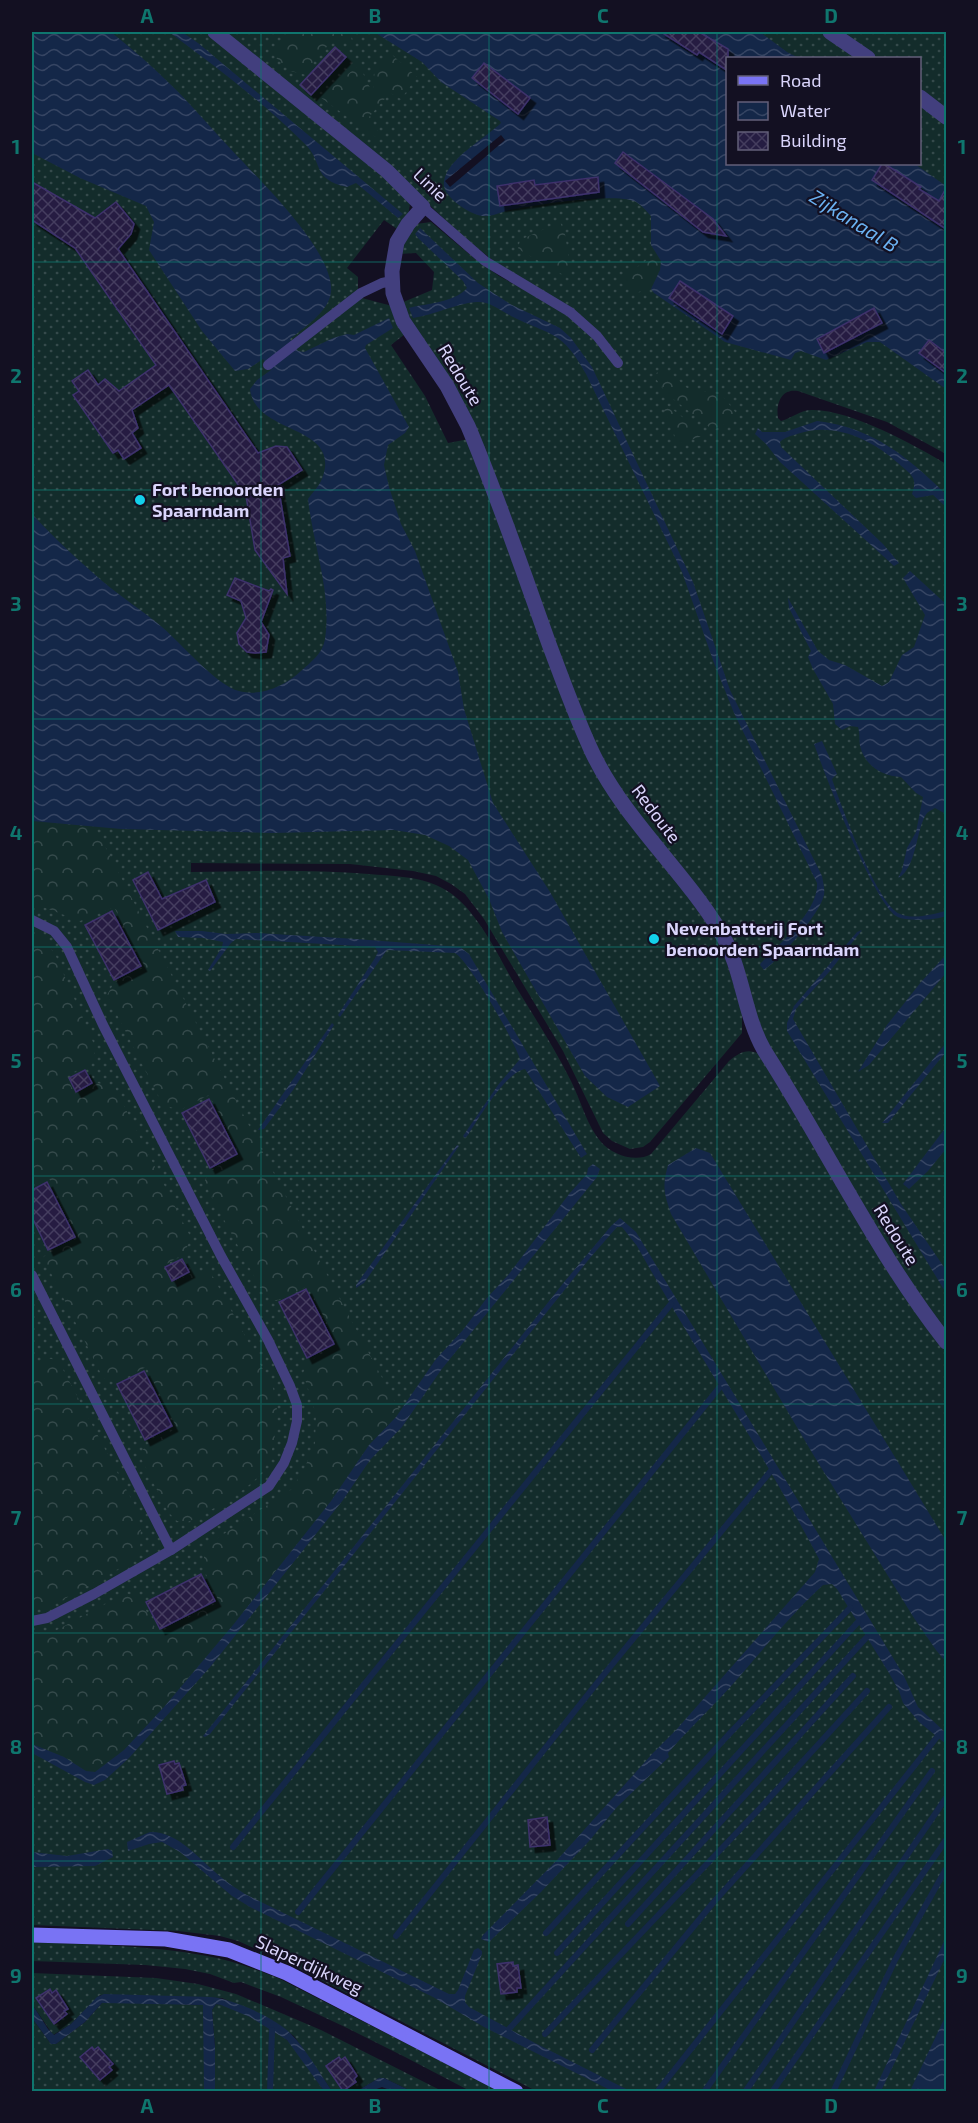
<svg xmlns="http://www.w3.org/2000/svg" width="978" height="2123" font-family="'Exo 2',sans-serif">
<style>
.grass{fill:url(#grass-dots)}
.forest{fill:url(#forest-crowns)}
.water{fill:url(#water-waves)}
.pier{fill:#131022}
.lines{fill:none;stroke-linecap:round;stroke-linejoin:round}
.stream{stroke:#142748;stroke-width:6}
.building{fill:url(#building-cross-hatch);stroke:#3e316c;stroke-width:1.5;filter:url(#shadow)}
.lane{stroke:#423f7e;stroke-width:10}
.street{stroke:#423f7e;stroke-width:15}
.secondary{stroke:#7973f4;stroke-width:15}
.grid{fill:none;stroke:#0f766e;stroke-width:1.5;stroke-opacity:0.55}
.poi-dot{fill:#13d0ea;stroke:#131022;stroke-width:2}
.labels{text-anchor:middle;stroke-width:4.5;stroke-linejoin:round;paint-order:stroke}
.street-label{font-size:18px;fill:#dad5fc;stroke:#131022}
.poi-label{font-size:18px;font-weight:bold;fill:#dad5fc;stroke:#131022;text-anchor:start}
.water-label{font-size:20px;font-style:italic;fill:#6bb2f3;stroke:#131022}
.neatline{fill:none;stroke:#0f766e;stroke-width:2}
.grid-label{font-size:20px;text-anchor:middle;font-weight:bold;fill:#0f766e}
</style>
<defs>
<pattern id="grass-dots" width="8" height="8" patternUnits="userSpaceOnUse" patternTransform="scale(1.5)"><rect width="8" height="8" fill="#132c2b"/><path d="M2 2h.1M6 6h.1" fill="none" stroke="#354a4b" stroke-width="1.8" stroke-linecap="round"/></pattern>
<pattern id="forest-crowns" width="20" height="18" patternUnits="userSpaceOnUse" patternTransform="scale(1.5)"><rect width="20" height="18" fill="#132c2b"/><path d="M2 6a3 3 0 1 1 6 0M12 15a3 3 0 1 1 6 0" fill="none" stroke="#354a4b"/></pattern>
<pattern id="water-waves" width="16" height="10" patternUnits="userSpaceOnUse" patternTransform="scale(1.5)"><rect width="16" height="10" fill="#142748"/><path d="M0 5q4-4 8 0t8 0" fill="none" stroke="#364563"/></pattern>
<pattern id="building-cross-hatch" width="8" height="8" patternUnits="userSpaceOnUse" patternTransform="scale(1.5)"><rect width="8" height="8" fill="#251d42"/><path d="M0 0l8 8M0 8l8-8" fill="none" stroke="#443d5e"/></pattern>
<filter id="shadow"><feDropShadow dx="5.5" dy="5.5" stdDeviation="0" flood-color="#0009"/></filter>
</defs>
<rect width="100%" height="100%" fill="#131022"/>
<g class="grass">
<path d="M32,32H207L383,174L410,203L408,217L397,229L384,220L347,268L358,277V290L362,298L392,306L405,334L391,345L425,396L448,443L469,439L579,735L721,945L742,1010V1033L650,1142L643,1147L630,1149L612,1141L603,1133L563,1051L484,919L465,894L451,884L436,876L413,871L350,864L191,863V872C250,871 309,869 369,874C391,876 415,876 436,885C450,891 462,901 471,913C489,935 502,962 516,987C535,1018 555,1049 571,1081C581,1101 587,1126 601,1142C612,1155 636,1163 651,1154L729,1061C739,1053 747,1048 759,1054L896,1284L946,1352V2091H536L290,1964L238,1941L220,1936L178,1931L32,1925Z"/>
<path d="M222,32H820L858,58H728V164H920V104L946,124V454L887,422L798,391C780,388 776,405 778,418L781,421C792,418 800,410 812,410C849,409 915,445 946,464V1334L911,1286L763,1037L743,971L622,795L597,751L513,533L401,303L432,290L434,272L416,253L399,254L401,247L416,224L431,222L475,259L499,276L556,307L610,345C544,298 475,253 419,194Z"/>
<polygon points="838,32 946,32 946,111 920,91 920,58 875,58"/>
<path d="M32,1942C90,1945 149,1945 207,1956C231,1960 255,1969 278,1978L499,2091H470L405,2057L345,2027L281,1997L241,1982L234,1983L210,1974L185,1969L145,1965L32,1961Z"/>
<polygon points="32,1973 156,1978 198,1984 236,1994 321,2030 442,2091 411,2091 384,2078 379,2078 357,2091 332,2091 294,2036 273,2021 222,1998 100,1995 71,2024 53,2035 32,2004"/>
<polygon points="113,2002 204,2005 204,2091 32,2091 32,2018 51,2044 56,2044 85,2022 102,2003"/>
<path d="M216,2004C232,2005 276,2029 288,2041C301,2056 313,2075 324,2091H215V2047L212,2010Z"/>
</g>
<g class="forest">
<polygon points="290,32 349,32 353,43 334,40 313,60 311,76 290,71 271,53"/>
<polygon points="390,53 417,77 401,99 390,93 369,117 380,135 375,137 320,97 359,65 373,94 375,65"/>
<polygon points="560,222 565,234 572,280 518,249 520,240"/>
<polygon points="655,254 661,261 660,270 653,285 633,295 622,278"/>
<polygon points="665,368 687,388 722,395 739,417 713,430 668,395 653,375"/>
<polygon points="660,400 706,435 678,444"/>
<path d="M32,821L95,827C196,1022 295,1218 400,1411L369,1445L331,1501L233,1625L164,1707L124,1750L95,1772L86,1771L64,1757L32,1744V1635L55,1631L126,1593L140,1599L158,1633L219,1602L204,1570V1547L292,1489L305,1467L315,1443L316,1414L303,1373L308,1362L338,1345L308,1286L276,1301L264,1295L204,1182L211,1170L240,1155L209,1095L180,1110L163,1105L107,995L114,983L145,967L114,907L80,921L43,907L32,905Z"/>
<path d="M32,933L42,938L55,954L96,1049L90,1064L66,1076L75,1094L97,1083L114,1086L191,1238L184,1254L163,1266L171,1283L197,1271L211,1273L273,1388C278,1403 278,1419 275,1434C273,1445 271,1459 264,1469C250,1491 211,1510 188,1522L177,1521L168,1512L139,1454L147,1445L177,1428L146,1367L116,1383L103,1378L43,1257L78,1238L49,1178L32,1185Z"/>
<polygon points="45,1358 58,1360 135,1506 141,1528 140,1548 129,1563 48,1608 32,1610 32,1365"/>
</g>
<g class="water">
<path d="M32,32H111C131,48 151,65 169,83C190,103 208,125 228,146C256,177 335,251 331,292C329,312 303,328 290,339L298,351L304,352L333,338L347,334L354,335L389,318L393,328L366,345L365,348L409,427L405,433L388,445L384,465L389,487L401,524L415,551L458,672L464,709L493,803L550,892L660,1086L628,1107L607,1097L585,1076L502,932L489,899L468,860L449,846L425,835L394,830L272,833L121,829L32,821V514C53,537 77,559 101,580C121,597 143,611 162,627C181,643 217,686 239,691C260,697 285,686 301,671C311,662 323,653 325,639C332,592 313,545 308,499C313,492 321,484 323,476C340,424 255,435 250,389L257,380L271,370L263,359L248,369L235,371L202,331L149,250L154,222L146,206L80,178L32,153Z"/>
<path d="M169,32H182L198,43L403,214L398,218L356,183L347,187C311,179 324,163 305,144C263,102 216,67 169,32Z"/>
<path d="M374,32H760L787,52L799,58H728V164H915L946,186V389L880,342H867L826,360L801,351L795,353L791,360L725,342L654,293L651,289L660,270L661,261L651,245V216C646,211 641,204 634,201C611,193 540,204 515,209C505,210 493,217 483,216C471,215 446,199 444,186C443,181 446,173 449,169C460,152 486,137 501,123L500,121L441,82L422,62Z"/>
<path d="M420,228L478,283L510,304L560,328L571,338L592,367L693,582L730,690L822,876C823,882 825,889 824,895C820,914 780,959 764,970L760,965L761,963C779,944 819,911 817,883L734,713L714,663L682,572L586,374C562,330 551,336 511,316C500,310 489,301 477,302C458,303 433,315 413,318L409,308C427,303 454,303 467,288L463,281L418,238L415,234Z"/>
<path d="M817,421C874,428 906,456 946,494V507L933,495L916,498L912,494C913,490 915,485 914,481C913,474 903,468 899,464C872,439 833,421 797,434C791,436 785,437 780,442L781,447L883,544L899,563L894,566L780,462L766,444L755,434L758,428L762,432H785Z"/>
<path d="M910,571L946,604V814L935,808C932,810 929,811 927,813C916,827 917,869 898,878L902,870L907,848L916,832L923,797L916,793L901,777C882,776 865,766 860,746C859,740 860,733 858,727L850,726L842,730L835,724L833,704L813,669L808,657L811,651L789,608L788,598L818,651L829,660L845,665L882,686L889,682L902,655L914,647L925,615L903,578Z"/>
<path d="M822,741L837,774L832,779C841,805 877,905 900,914C914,920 933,914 946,911V916C937,920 905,922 896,916C872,899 826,777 814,744Z"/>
<polygon points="862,930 830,971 796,1009 793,1019 901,1204 946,1270 946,1293 787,1031 787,1023 794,1006 857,932"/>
<path d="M175,931H202L226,934L257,933L356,939L460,947L469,954L587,1154L581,1158L525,1069C506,1072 479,1118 468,1135L465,1138L463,1136L498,1085L520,1059C515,1042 469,961 455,953L387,950L340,1017L338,1015L375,958L378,952L375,947L236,939L231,943L210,971L208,970L222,947L223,942L203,938L178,937Z"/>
<polygon points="946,955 946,973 869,1065 858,1072 887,1025 921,982"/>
<polygon points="332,1023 334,1025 293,1090 264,1129 258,1130"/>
<polygon points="946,1043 946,1052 888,1123 882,1123"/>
<polygon points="946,1127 946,1149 928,1171 909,1189 903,1184"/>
<polygon points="457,1145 459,1146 364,1283 356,1288 356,1285"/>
<path d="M696,1148L710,1153L946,1541V1662L936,1650L914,1618L814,1456L671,1214C664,1193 662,1187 668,1165Z"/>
<polygon points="593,1164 600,1169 597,1177 441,1370 402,1427 370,1460 343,1500 211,1666 129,1758 105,1780 94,1785 85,1782 32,1753 32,1744 64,1757 86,1771 95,1772 124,1750 164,1707 233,1625 331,1501 369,1445 396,1417 436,1359 463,1330 486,1299 509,1274 569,1194 587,1174 588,1168"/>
<path d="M620,1218L636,1232L904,1676L918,1707L946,1733V1744L919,1722L903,1703L899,1691L889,1673L837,1589L832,1584L823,1585C786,1619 756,1659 722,1696C704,1715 685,1733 668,1753L669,1757L617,1807L590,1840L541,1892L489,1942L481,1939L483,1935L558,1859L652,1754L676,1730L815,1572L819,1559C763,1452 696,1352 637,1246L622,1227H617L590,1258L210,1734L205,1737L203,1736L565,1281L611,1226Z"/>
<path d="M150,1832C178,1831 200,1860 221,1877C228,1883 237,1889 245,1894L449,1994H455L458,1990L474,1950L478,1948L482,1951V1954L465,1996V2002L469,2007L535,2043L630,2091H612L484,2027L433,1997L250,1907L232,1896L180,1852L162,1842L149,1844L128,1851L127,1842Z"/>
<polygon points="108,1849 112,1851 113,1857 95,1866 32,1867 32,1852 67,1856"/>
<polygon points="946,1937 946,1956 881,2091 874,2091"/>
<path d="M104,1994L211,1997C233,1999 276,2018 291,2034C306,2049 320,2074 332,2091H324L287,2040L250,2017L221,2005L216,2004L212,2010L215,2047V2091H204L203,2005L102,2003L85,2022L56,2044H51L32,2018V2004L48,2029L54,2035L71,2024L97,1997Z"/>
<polygon points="946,2015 946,2091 910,2091"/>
<polygon points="379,2078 384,2078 411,2091 392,2091 382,2087 371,2091 357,2091"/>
</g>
<polygon class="pier" points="501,135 505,140 450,187 445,181"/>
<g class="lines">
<g class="stream">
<polyline points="233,1847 671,1304"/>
<polyline points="298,1912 719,1388"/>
<polyline points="628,1924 853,1676"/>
<polyline points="546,1933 731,1732 850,1608"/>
<polyline points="396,1936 601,1678 770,1472"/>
<polyline points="557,1953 858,1622"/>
<polyline points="509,2029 866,1638"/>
<polyline points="545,2034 764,1804 867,1691"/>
<polyline points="592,2050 712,1904 889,1707"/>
<polyline points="270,2092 272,2030"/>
<polyline points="657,2092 937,1737"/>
<polyline points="704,2092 932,1771"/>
<polyline points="745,2092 946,1798"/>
<polyline points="772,2092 946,1840"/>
<polyline points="833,2092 895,1960 946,1869"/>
</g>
</g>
<g class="building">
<polygon points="661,32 699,32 728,49 728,71 699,52 697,55"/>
<polygon points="335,47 346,57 311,95 300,85"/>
<polygon points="484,63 530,98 518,114 472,78"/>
<polygon points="623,152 713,219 726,236 703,232 615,163"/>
<polygon points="882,164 885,164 921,187 919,189 939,201 946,188 946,229 872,180"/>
<polygon points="598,177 599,192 500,206 497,186 534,180 535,185"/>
<polygon points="32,182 95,218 116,202 134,224 131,234 118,249 258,453 276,446 287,447 296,461 302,470 278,485 290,556 283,558 287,594 255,550 246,496 169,385 132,410 138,428 132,433 141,448 124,459 118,450 113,453 73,395 79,391 72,381 88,370 98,385 105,379 119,391 156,365 75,248 32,220"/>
<polygon points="680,281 733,316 722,334 669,298"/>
<polygon points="874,308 882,323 824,353 817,339"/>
<polygon points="929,340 946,353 946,373 919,353"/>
<polygon points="235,578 269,591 271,589 273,590 261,622 269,635 266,652 255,653 247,652 239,644 237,633 246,618 241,601 227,595"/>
<polygon points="148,872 162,899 206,880 215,902 158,930 133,880"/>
<polygon points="112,911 141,966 114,980 85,925"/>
<polygon points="85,1070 92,1083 76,1092 69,1078"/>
<polygon points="209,1099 237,1154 210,1168 182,1113"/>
<polygon points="47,1182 75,1237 48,1250 32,1217 32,1190"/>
<polygon points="182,1259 189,1272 172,1281 165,1267"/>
<polygon points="306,1289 334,1344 307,1358 279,1302"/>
<polygon points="144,1371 172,1426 145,1440 117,1384"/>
<polygon points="201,1574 215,1601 160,1629 146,1602"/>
<polygon points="174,1761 175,1764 179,1763 186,1785 182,1786 183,1790 167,1794 159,1765"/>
<polygon points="547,1817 550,1845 530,1847 528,1820"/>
<polygon points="513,1962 513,1966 518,1965 521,1988 517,1988 517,1992 501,1994 497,1964"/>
<polygon points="50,1989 52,1993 56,1990 68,2009 64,2011 67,2014 54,2024 36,1998"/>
<polygon points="92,2047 94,2050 98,2047 113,2064 109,2067 112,2070 100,2080 80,2057"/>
<polygon points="339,2057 341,2060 345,2057 357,2076 354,2079 356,2082 343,2091 326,2066"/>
</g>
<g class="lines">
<g class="lane">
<polyline points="423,207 485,261 570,312 597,336 618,363"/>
<polyline points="268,365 361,293 382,283 392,281"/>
<polyline points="32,920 54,931 67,947 103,1025 221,1256 268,1340 290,1386 297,1405 297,1421 292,1443 284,1463 269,1486 171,1550 94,1594 47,1618 32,1621"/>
<polyline points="32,1275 171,1550"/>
</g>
<g class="street">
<path d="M215,32L387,171L423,207L408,224L397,242L392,271L393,293L403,321L447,386L468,426C498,497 523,571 549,644C563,681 576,718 593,754C625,820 682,869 720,931C743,968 743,1013 764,1050C826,1147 875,1251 946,1342"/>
<polyline points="830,32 868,58"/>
<polyline points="920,97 946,117"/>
</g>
<polyline class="secondary" points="32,1935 166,1939 229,1950 287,1973 516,2092"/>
</g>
<path class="grid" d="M261,32V2092M489,32V2092M717,32V2092M32,262H946M32,490H946M32,719H946M32,947H946M32,1176H946M32,1404H946M32,1633H946M32,1861H946"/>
<g class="poi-dot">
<circle cx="140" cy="500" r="6"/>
<circle cx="654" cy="939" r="6"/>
</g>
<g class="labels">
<g class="street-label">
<text transform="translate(430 185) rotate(44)" y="6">Linie</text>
<text transform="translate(460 375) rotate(59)" y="6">Redoute</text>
<text transform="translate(656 814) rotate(53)" y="6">Redoute</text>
<text transform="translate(896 1235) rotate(58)" y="6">Redoute</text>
<text transform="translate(309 1965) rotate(25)" y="6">Slaperdijkweg</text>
</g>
<g class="poi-label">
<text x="152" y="496">Fort benoorden<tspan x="152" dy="21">Spaarndam</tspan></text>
<text x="666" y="935">Nevenbatterij Fort<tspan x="666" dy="21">benoorden Spaarndam</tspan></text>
</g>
<g class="water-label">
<text transform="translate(854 221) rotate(32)" y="7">Zijkanaal B</text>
</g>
</g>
<rect width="978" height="2123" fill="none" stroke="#131022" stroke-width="66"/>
<rect x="726" y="57" width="195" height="108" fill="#131022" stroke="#635f79" stroke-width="1.5"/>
<rect x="738" y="76" width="30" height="9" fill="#7973f4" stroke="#635f79" stroke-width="1.5"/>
<text x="780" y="87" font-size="18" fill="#dad5fc">Road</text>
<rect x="738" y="102" width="30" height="18" fill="url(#water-waves)" stroke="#635f79" stroke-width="1.5"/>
<text x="780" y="117" font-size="18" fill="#dad5fc">Water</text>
<rect x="738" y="132" width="30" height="18" fill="url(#building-cross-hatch)" stroke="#635f79" stroke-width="1.5"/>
<text x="780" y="147" font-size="18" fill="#dad5fc">Building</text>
<rect x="33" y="33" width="912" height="2057" class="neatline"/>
<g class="grid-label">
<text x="147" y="23">A</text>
<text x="375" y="23">B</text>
<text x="603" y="23">C</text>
<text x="831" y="23">D</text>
<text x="16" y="154">1</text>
<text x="962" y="154">1</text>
<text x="16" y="383">2</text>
<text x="962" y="383">2</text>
<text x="16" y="611">3</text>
<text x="962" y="611">3</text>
<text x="16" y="840">4</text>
<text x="962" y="840">4</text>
<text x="16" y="1068">5</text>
<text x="962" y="1068">5</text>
<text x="16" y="1297">6</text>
<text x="962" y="1297">6</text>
<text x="16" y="1525">7</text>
<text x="962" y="1525">7</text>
<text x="16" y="1754">8</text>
<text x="962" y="1754">8</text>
<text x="16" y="1983">9</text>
<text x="962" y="1983">9</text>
<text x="147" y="2113">A</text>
<text x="375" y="2113">B</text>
<text x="603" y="2113">C</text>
<text x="831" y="2113">D</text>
</g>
</svg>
